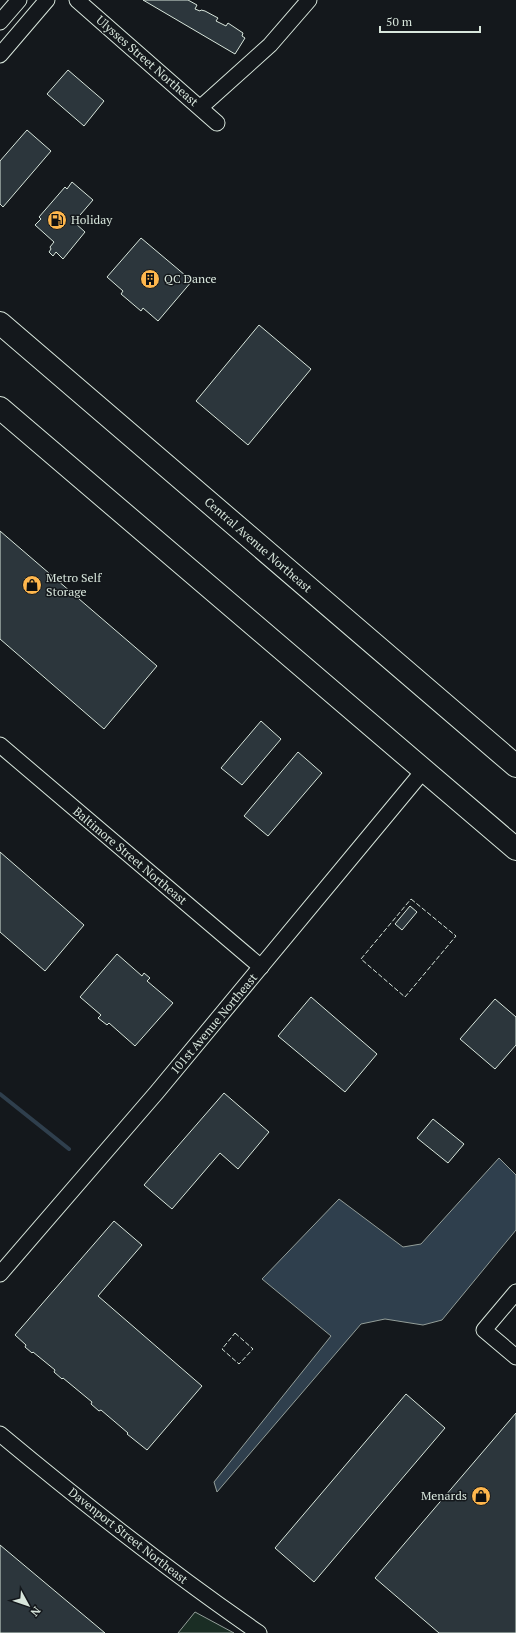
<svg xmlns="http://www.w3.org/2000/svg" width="516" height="1633" font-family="'PT Serif',serif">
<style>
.green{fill:#1a2d24;stroke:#939e99}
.water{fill:#2f3f4d;stroke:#939e99}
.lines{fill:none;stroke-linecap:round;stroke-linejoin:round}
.stream{stroke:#2f3f4d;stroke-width:4}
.building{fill:#2c363c;stroke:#d8e6dc}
.minor-casing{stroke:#d8e6dc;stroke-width:17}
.highway-casing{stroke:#d8e6dc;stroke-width:24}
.minor{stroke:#14181c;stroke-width:15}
.highway{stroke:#14181c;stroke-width:22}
.fence{stroke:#d8e6dc;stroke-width:1;stroke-dasharray:5 2;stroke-linecap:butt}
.labels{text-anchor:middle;stroke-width:3;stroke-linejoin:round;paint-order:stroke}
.street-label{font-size:12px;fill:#d8e6dc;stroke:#14181c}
.poi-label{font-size:12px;fill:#d8e6dc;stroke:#14181c;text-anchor:start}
</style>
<rect width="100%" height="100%" fill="#14181c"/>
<polygon class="green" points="195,1612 234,1633 178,1633"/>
<polygon class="water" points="499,1158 516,1175 516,1230 442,1320 423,1325 385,1319 361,1324 217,1492 214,1482 331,1336 262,1279 339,1199 403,1247 421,1244"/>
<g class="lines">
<polyline class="stream" points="0,1094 69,1149"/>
</g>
<g class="building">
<polygon points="143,0 188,0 197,5 195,9 200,11 201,10 205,11 218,18 216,21 226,26 228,23 243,33 242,36 245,38 235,54"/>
<polygon points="68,70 104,101 84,126 47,94"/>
<polygon points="27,130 51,151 3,207 0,204 0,161"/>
<polygon points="72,182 93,200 74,222 85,232 63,259 56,252 53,256 49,252 51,249 50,247 54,242 35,225 41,219 39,217 65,187 67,189"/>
<polygon points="141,238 192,281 158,321 143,308 141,311 121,294 123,291 107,277"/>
<polygon points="259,325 311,369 248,445 196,401"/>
<polygon points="0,531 157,666 104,729 0,639"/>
<polygon points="261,721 281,739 242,785 221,768"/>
<polygon points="298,752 322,773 268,836 244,816"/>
<polygon points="0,852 84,925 45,971 0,932"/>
<polygon points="410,906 417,912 402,930 395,924"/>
<polygon points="117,954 142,976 144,973 150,978 147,981 173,1003 135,1046 109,1023 107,1025 98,1018 101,1015 80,997"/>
<polygon points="311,997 377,1054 345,1092 278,1036"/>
<polygon points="495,999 516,1017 516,1045 495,1069 460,1039"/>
<polygon points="224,1093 269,1132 238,1169 220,1153 172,1209 144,1185"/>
<polygon points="433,1119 464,1144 448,1163 417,1138"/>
<polygon points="114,1221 142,1245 98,1296 202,1386 147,1450 127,1434 128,1433 101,1410 99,1411 91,1404 92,1402 63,1378 62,1379 54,1372 55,1370 33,1352 32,1353 25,1347 26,1345 15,1335"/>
<polygon points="406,1394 445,1428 314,1582 275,1548"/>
<polygon points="516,1413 516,1633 439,1633 375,1578"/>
<polygon points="0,1545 105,1633 0,1633"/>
</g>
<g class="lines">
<g class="minor-casing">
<g id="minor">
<polyline points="77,0 217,123"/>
<polyline points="0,22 19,0"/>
<polyline points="0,55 47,0"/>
<polyline points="201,107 270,45 309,0"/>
<polyline points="0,745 261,967"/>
<polyline points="0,1274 157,1092 424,770"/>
<polyline points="516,1292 484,1330 516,1357"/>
<path d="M0,1434C84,1504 169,1571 259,1633"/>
</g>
</g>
<g class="highway-casing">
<g id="highway">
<polyline points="0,323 516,766"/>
<polyline points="0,408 516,849"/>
</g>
</g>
<use href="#minor" class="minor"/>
<use href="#highway" class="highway"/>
<g class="fence">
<polygon points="411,899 456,936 405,997 361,959"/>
<polygon points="235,1333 253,1349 239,1364 222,1349"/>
</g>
</g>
<defs>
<g id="fuel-disc" transform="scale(1)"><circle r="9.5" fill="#ffb74d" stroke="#14181c"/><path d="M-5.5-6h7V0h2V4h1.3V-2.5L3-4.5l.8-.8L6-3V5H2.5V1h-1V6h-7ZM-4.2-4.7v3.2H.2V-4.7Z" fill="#111"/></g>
<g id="building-disc" transform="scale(1)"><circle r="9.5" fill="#ffb74d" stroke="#14181c"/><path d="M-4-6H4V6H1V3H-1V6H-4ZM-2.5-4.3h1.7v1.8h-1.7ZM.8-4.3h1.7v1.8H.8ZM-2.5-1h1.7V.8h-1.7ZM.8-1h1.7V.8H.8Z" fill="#111"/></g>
<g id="shop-disc" transform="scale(1)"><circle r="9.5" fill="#ffb74d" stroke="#14181c"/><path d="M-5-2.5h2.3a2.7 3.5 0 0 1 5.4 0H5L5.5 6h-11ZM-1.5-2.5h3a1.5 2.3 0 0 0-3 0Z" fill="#111"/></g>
</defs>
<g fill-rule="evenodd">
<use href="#fuel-disc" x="57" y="220"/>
<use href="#building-disc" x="150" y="279"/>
<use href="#shop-disc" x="32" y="585"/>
<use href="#shop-disc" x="481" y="1496"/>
</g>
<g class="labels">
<g class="street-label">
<text transform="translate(147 61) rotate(41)" y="4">Ulysses Street Northeast</text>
<text transform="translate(258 545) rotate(41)" y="4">Central Avenue Northeast</text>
<text transform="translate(130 856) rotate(40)" y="4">Baltimore Street Northeast</text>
<text transform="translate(214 1024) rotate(-50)" y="4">101st Avenue Northeast</text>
<text transform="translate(128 1536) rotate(38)" y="4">Davenport Street Northeast</text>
</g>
<g class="poi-label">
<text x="71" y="224">Holiday</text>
<text x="164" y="283">QC Dance</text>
<text x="46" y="582">Metro Self<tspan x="46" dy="14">Storage</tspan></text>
<text x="467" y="1500" text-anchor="end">Menards</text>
</g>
</g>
<g transform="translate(28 1605) rotate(130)" stroke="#14181c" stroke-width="3" paint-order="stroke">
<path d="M0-3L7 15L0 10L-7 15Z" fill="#d8e6dc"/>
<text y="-6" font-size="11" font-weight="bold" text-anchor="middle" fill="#d8e6dc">N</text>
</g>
<path d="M380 26v6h100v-6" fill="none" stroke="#d8e6dc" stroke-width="2"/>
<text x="386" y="26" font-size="12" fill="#d8e6dc" stroke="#14181c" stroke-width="3" paint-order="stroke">50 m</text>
</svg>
